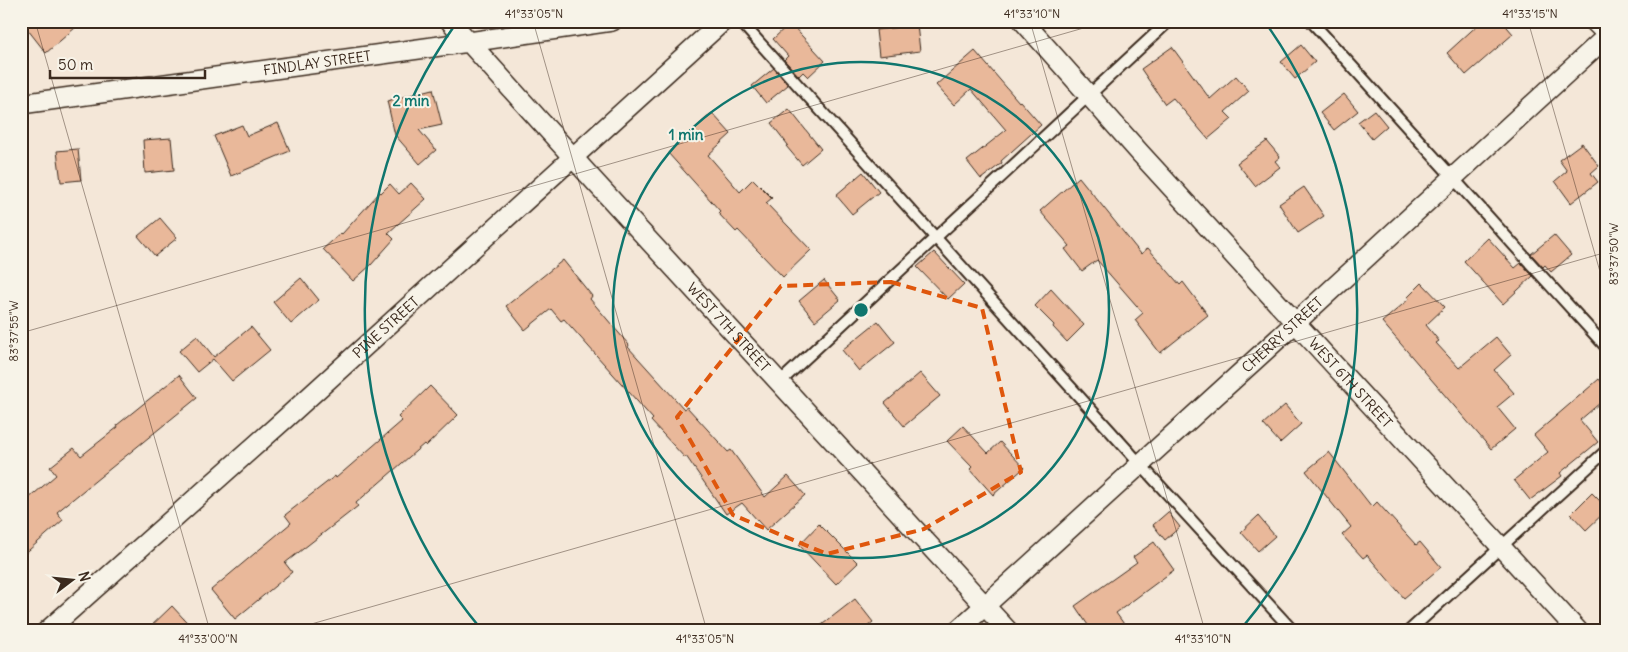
<svg xmlns="http://www.w3.org/2000/svg" width="1628" height="652" font-family="Delius,sans-serif">
<style>
.building{fill:#e9b89a;stroke:#3b2a1e}
.lines{fill:none;stroke-linecap:round;stroke-linejoin:round}
.lane-casing{stroke:#3b2a1e;stroke-width:14}
.street-casing{stroke:#3b2a1e;stroke-width:22}
.lane{stroke:#f7f3e8;stroke-width:10}
.street{stroke:#f7f3e8;stroke-width:19}
.marked{fill:none;stroke:#df570d;stroke-width:4;stroke-dasharray:10 6;stroke-linejoin:round}
.ticks{fill:none;stroke:#3b2a1e;stroke-width:1;stroke-opacity:0.45}
.ring{fill:none;stroke:#0f766e;stroke-width:2.5}
.labels{text-anchor:middle;stroke-width:4;stroke-linejoin:round;paint-order:stroke}
.street-label{font-size:14px;fill:#3b2a1e;stroke:#f7f3e8}
.centre{fill:#0f766e;stroke:#f7f3e8;stroke-width:2.5}
.ring-label{font-size:15px;text-anchor:middle;font-weight:bold;fill:#0f766e;stroke:#f7f3e8;stroke-width:4;stroke-linejoin:round;paint-order:stroke}
.neatline{fill:none;stroke:#3b2a1e;stroke-width:2}
.ticks-label{font-size:12px;text-anchor:middle;fill:#3b2a1e}
</style>
<rect width="100%" height="100%" fill="#f4e7d8"/>
<filter id="ink" filterUnits="userSpaceOnUse"><feTurbulence type="fractalNoise" baseFrequency=".02" numOctaves="2"/><feDisplacementMap in="SourceGraphic" scale="10" xChannelSelector="R" yChannelSelector="G"/><feConvolveMatrix kernelMatrix="1 2 1 2 8 2 1 2 1" color-interpolation-filters="sRGB"/></filter>
<g filter="url(#ink)">
<g class="building">
<polygon points="21,21 83,21 46,53"/>
<polygon points="1482,21 1502,21 1513,34 1466,75 1447,53"/>
<polygon points="790,23 825,61 808,77 803,72 799,76 784,60 788,56 773,39"/>
<polygon points="917,25 920,51 879,56 876,30"/>
<polygon points="1301,45 1315,62 1295,79 1281,62"/>
<polygon points="1172,47 1210,99 1236,76 1249,91 1225,112 1232,119 1208,139 1173,98 1165,104 1141,69"/>
<polygon points="975,51 1019,102 1020,101 1041,125 1001,161 1002,163 981,179 967,161 1006,130 971,89 954,105 936,85"/>
<polygon points="774,68 788,85 766,103 752,86"/>
<polygon points="433,89 442,125 419,130 436,150 420,164 395,135 387,101"/>
<polygon points="1344,94 1358,111 1334,130 1320,113"/>
<polygon points="789,109 821,149 802,165 786,146 788,145 771,123"/>
<polygon points="1374,110 1387,126 1372,139 1358,122"/>
<polygon points="712,113 731,134 708,155 740,192 753,179 772,198 766,203 811,250 783,277 738,230 736,232 718,213 720,211 668,153"/>
<polygon points="278,123 290,151 231,176 214,136 242,125 247,136"/>
<polygon points="171,138 174,170 145,173 143,140"/>
<polygon points="1267,141 1280,157 1275,161 1280,167 1255,186 1237,163"/>
<polygon points="1582,143 1599,166 1591,173 1598,182 1571,203 1555,181 1567,171 1559,160"/>
<polygon points="78,149 81,180 61,182 57,151"/>
<polygon points="863,172 879,192 852,214 836,195"/>
<polygon points="1079,177 1141,254 1148,248 1180,285 1183,282 1208,315 1160,353 1135,320 1143,313 1097,260 1082,271 1065,249 1070,246 1040,211"/>
<polygon points="411,183 426,199 388,233 394,239 371,265 353,281 323,249 341,233 342,234 380,192 381,193 390,184 399,194"/>
<polygon points="1304,187 1324,216 1298,233 1279,204"/>
<polygon points="160,218 177,238 155,256 138,236"/>
<polygon points="1554,235 1571,255 1551,272 1545,265 1543,267 1531,254"/>
<polygon points="1488,238 1515,268 1521,263 1533,276 1503,304 1464,261"/>
<polygon points="934,252 964,284 948,299 917,267"/>
<polygon points="563,260 592,296 590,299 629,345 628,347 684,409 687,407 728,452 731,450 765,497 788,476 805,495 766,530 742,503 726,514 686,456 685,458 651,421 653,419 564,319 561,321 551,309 525,330 506,306"/>
<polygon points="301,278 319,300 291,324 273,302"/>
<polygon points="824,280 840,300 815,321 799,301"/>
<polygon points="1422,283 1445,307 1426,325 1439,341 1436,343 1459,368 1496,337 1511,355 1494,370 1514,393 1497,407 1515,429 1491,449 1382,322 1409,299 1408,297"/>
<polygon points="1051,289 1084,325 1067,342 1053,327 1054,325 1035,306"/>
<polygon points="878,321 895,342 859,371 842,350"/>
<polygon points="251,327 270,350 232,381 213,359 197,372 179,351 197,336 214,357"/>
<polygon points="920,373 940,396 904,426 885,403"/>
<polygon points="179,375 197,398 57,512 63,520 21,557 21,505 56,475 50,467 74,448 81,456 118,427 117,425"/>
<polygon points="1599,379 1607,389 1607,397 1580,420 1598,442 1560,473 1562,476 1530,500 1514,480 1548,452 1534,435"/>
<polygon points="430,386 458,415 426,446 424,444 356,503 358,506 285,563 292,572 235,619 211,590 291,523 285,515 335,476 336,478 402,421 398,417"/>
<polygon points="1285,405 1301,424 1280,443 1263,424"/>
<polygon points="963,426 988,453 1000,442 1024,468 993,495 970,469 972,467 947,441"/>
<polygon points="1329,452 1372,507 1377,502 1416,545 1420,542 1441,567 1404,598 1367,555 1363,558 1342,535 1351,527 1306,471"/>
<polygon points="1592,493 1607,508 1607,510 1586,530 1571,514"/>
<polygon points="1168,512 1180,527 1165,540 1153,525"/>
<polygon points="1258,516 1275,536 1258,551 1241,532"/>
<polygon points="819,524 858,563 836,584 799,545"/>
<polygon points="1154,542 1174,570 1116,613 1129,631 1092,631 1075,606 1137,562 1133,557"/>
<polygon points="855,599 873,622 862,631 814,631"/>
<polygon points="172,606 195,631 146,631"/>
</g>
<g class="lines">
<g class="lane-casing">
<g id="lane">
<polyline points="740,21 1140,464 1293,631"/>
<polyline points="1311,21 1607,348"/>
<polyline points="780,382 1169,21"/>
<polyline points="1409,631 1607,450"/>
</g>
</g>
<g class="street-casing">
<g id="street">
<path id="s1" d="M450,21L596,183L1008,631"/>
<path id="s2" d="M1023,21L1140,153L1578,631"/>
<polyline points="1594,21 1607,34"/>
<path id="s3" d="M21,104L469,42L612,21"/>
<path id="s4" d="M47,631L286,418L723,21"/>
<path id="s5" d="M957,631L1268,348L1607,36"/>
</g>
</g>
<use href="#lane" class="lane"/>
<use href="#street" class="street"/>
</g>
</g>
<path class="marked" d="M891,282L982,308L1021,472L924,529L827,554L733,515L677,417L781,286Z"/>
<path class="ticks" d="M35,21L210,631M533,21L707,631M1030,21L1205,631M1528,21L1607,296M21,333L1108,21M287,631L1607,252M1591,631L1607,626"/>
<g class="ring">
<circle cx="861" cy="310" r="248"/>
<path d="M481 629A496 496 0 0 1 457 22M1265 22A496 496 0 0 1 1241 629"/>
</g>
<g class="labels">
<g class="street-label">
<text dy="5" stroke="none"><textPath href="#s3" startOffset="299">FINDLAY STREET</textPath></text>
<text dy="5" stroke="none"><textPath href="#s4" startOffset="455">PINE STREET</textPath></text>
<text dy="5" stroke="none"><textPath href="#s1" startOffset="414">WEST 7TH STREET</textPath></text>
<text dy="5" stroke="none"><textPath href="#s5" startOffset="440">CHERRY STREET</textPath></text>
<text dy="5" stroke="none"><textPath href="#s2" startOffset="488">WEST 6TH STREET</textPath></text>
</g>
</g>
<circle cx="861" cy="310" r="8" class="centre"/>
<g class="ring-label">
<text x="411" y="106">2 min</text>
<text x="686" y="140">1 min</text>
</g>
<rect width="1628" height="652" fill="none" stroke="#f7f3e8" stroke-width="55"/>
<g transform="translate(72 580) rotate(74)" stroke="#f7f3e8" stroke-width="4" paint-order="stroke">
<path d="M0-4L9 19L0 12L-9 19Z" fill="#3b2a1e"/>
<text y="-8" font-size="14" font-weight="bold" text-anchor="middle" fill="#3b2a1e">N</text>
</g>
<path d="M50 70v8h155v-8" fill="none" stroke="#3b2a1e" stroke-width="2.5"/>
<text x="58" y="70" font-size="15" fill="#3b2a1e" stroke="#f7f3e8" stroke-width="4" paint-order="stroke">50 m</text>
<rect x="28" y="28" width="1572" height="596" class="neatline"/>
<g class="ticks-label">
<text x="534" y="18">41°33'05"N</text>
<text x="1032" y="18">41°33'10"N</text>
<text x="1530" y="18">41°33'15"N</text>
<text transform="translate(1614 254) rotate(-90)" y="4">83°37'50"W</text>
<text transform="translate(14 331) rotate(-90)" y="4">83°37'55"W</text>
<text x="208" y="643">41°33'00"N</text>
<text x="705" y="643">41°33'05"N</text>
<text x="1203" y="643">41°33'10"N</text>
</g>
</svg>
